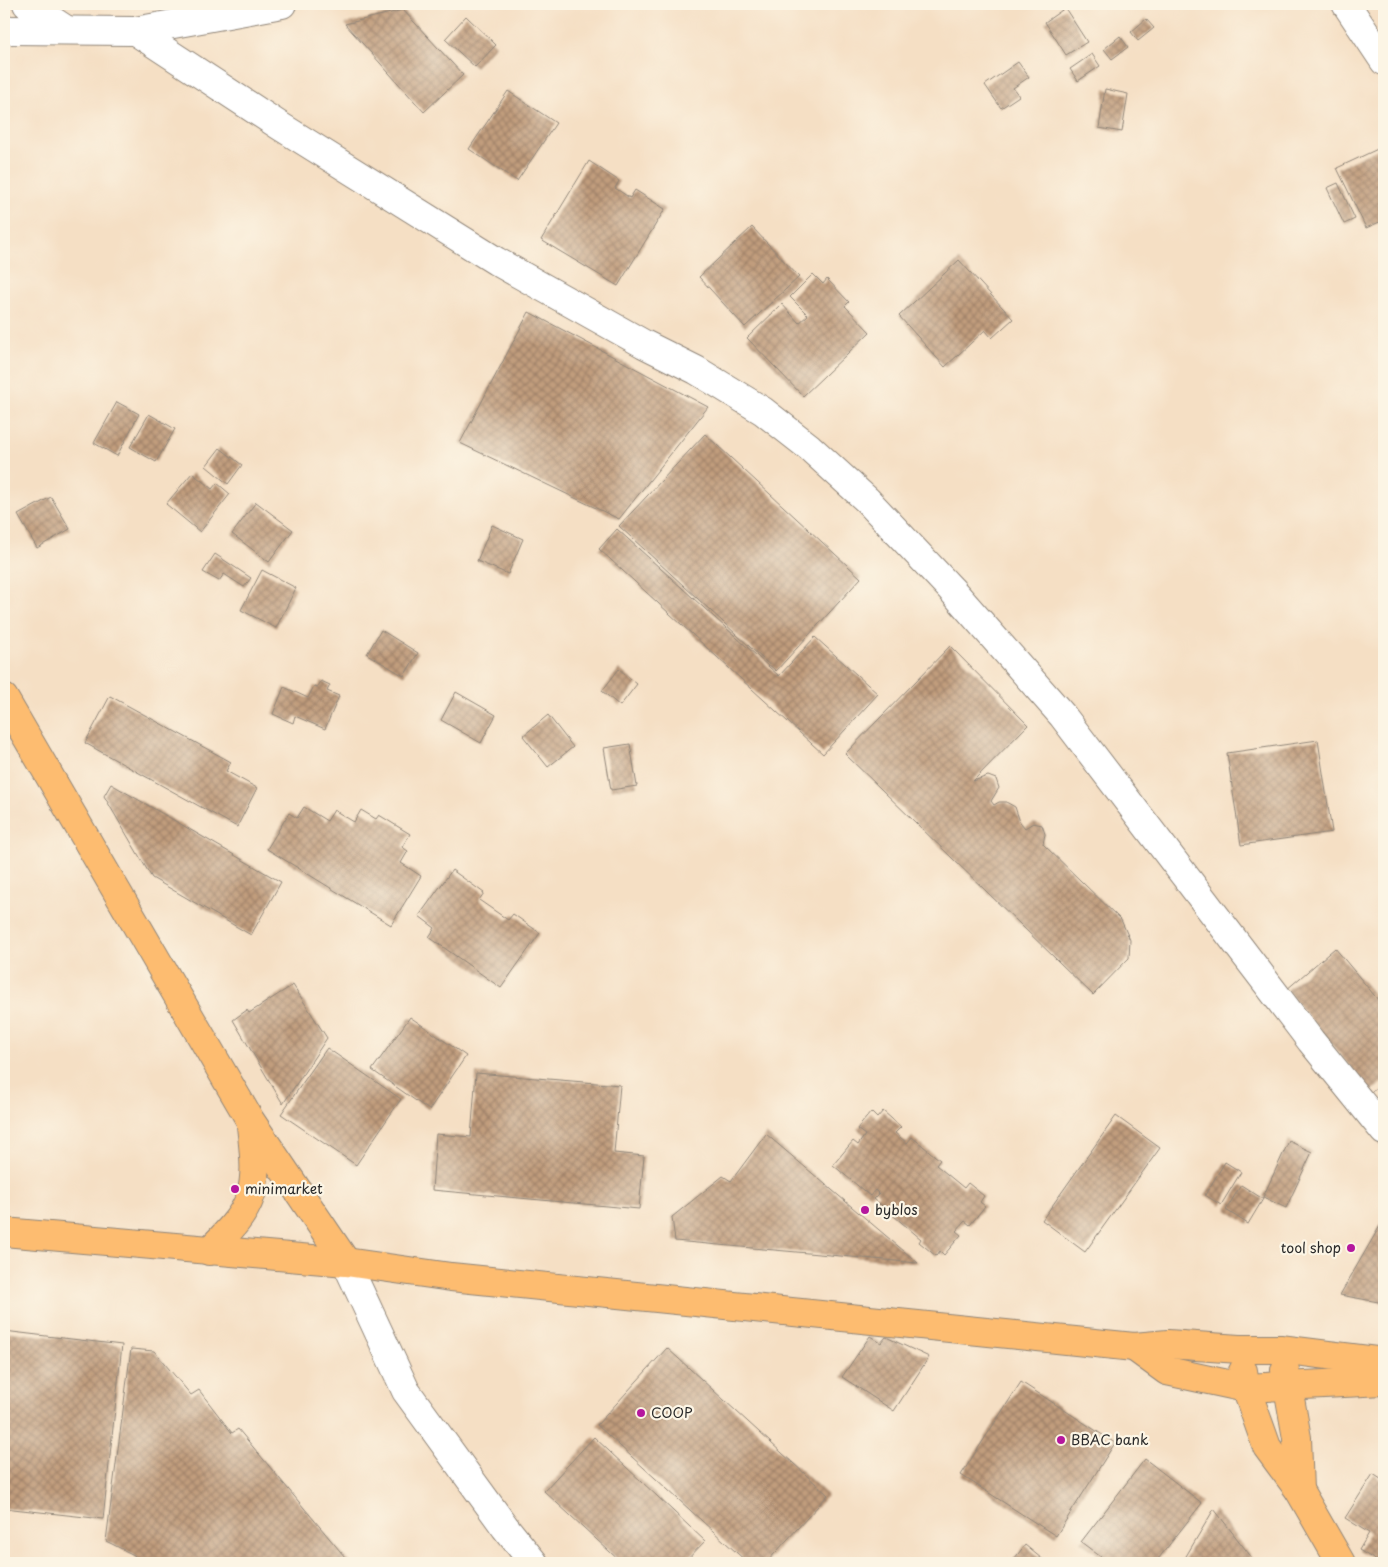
<svg xmlns="http://www.w3.org/2000/svg" width="1388" height="1567" font-family="'Playpen Sans',sans-serif">
<style>
.building{fill:url(#building-cross-hatch)}
.lines{fill:none;stroke-linecap:round;stroke-linejoin:round}
.minor-casing{stroke:#908578;stroke-width:30}
.major-casing{stroke:#908578;stroke-width:30}
.minor{stroke:#fff;stroke-width:28}
.major{stroke:#fdbc70;stroke-width:28}
.poi-dot{fill:#b5179e;stroke:#fcf5e5;stroke-width:2}
.labels{text-anchor:middle;stroke-width:4.5;stroke-linejoin:round;paint-order:stroke}
.poi-label{font-size:14px;fill:#2b2b2b;stroke:#fcf5e5;text-anchor:start}
</style>
<defs>
<pattern id="building-cross-hatch" width="8" height="8" patternUnits="userSpaceOnUse" patternTransform="scale(1.25)"><rect width="8" height="8" fill="#c19d7d"/><path d="M0 0l8 8M0 8l8-8" fill="none" stroke="#9d8067"/></pattern>
</defs>
<rect width="100%" height="100%" fill="#fcf5e5"/>
<filter id="ink" filterUnits="userSpaceOnUse"><feTurbulence type="fractalNoise" baseFrequency=".02" numOctaves="2"/><feDisplacementMap in="SourceGraphic" scale="10" xChannelSelector="R" yChannelSelector="G"/><feConvolveMatrix kernelMatrix="1 2 1 2 8 2 1 2 1" color-interpolation-filters="sRGB"/></filter>
<filter id="wash" filterUnits="userSpaceOnUse"><feTurbulence type="fractalNoise" baseFrequency=".0096" numOctaves="4" result="noise"/><feDisplacementMap in="SourceGraphic" scale="20" xChannelSelector="R" yChannelSelector="G"/><feGaussianBlur stdDeviation="1.12" result="paint"/><feColorMatrix in="noise" values="0 0 0 0 0 0 0 0 0 0 0 0 0 0 0 0 0 1.4 0 .05"/><feComposite in="paint" operator="in"/></filter>
<g filter="url(#wash)">
<rect width="100%" height="100%" fill="#f5dfc4"/>
<g id="blocks">
<g class="building">
<polygon points="1065,8 1087,42 1066,55 1045,22"/>
<polygon points="403,10 463,75 424,112 345,24"/>
<polygon points="466,16 496,45 475,67 445,39"/>
<polygon points="1146,19 1154,28 1138,41 1131,32"/>
<polygon points="1120,36 1128,47 1112,59 1104,49"/>
<polygon points="1092,54 1100,66 1078,81 1070,69"/>
<polygon points="1018,62 1029,77 1013,88 1019,96 1001,108 985,85"/>
<polygon points="1105,89 1128,94 1122,132 1099,128"/>
<polygon points="508,91 556,123 517,181 469,149"/>
<polygon points="1384,146 1384,220 1366,228 1337,168"/>
<polygon points="589,161 619,181 615,188 630,198 635,190 665,209 618,286 541,240"/>
<polygon points="1338,183 1355,219 1344,224 1327,188"/>
<polygon points="752,227 799,277 745,327 699,277"/>
<polygon points="959,260 1013,319 992,338 985,330 945,367 899,316"/>
<polygon points="813,274 823,284 827,279 849,302 845,306 870,332 803,396 747,338 782,304 799,323 808,315 790,297"/>
<polygon points="529,312 708,407 619,519 460,443"/>
<polygon points="117,402 139,414 117,456 94,443"/>
<polygon points="149,414 175,429 156,462 130,447"/>
<polygon points="705,434 861,578 776,671 619,526"/>
<polygon points="220,448 242,465 228,484 206,466"/>
<polygon points="192,473 212,489 217,483 230,494 200,532 166,504"/>
<polygon points="51,497 70,529 37,548 18,515"/>
<polygon points="256,502 293,530 269,562 232,534"/>
<polygon points="492,525 523,539 508,574 477,561"/>
<polygon points="617,529 779,676 815,637 878,694 823,754 599,549"/>
<polygon points="215,554 251,578 244,587 224,574 219,581 203,572"/>
<polygon points="262,570 296,588 276,628 241,610"/>
<polygon points="381,630 418,653 404,676 367,654"/>
<polygon points="950,646 1028,725 973,781 988,776 996,779 999,788 991,801 994,805 999,802 1006,802 1015,807 1020,822 1025,828 1033,823 1042,825 1045,834 1043,844 1121,920 1130,940 1129,958 1093,995 845,754"/>
<polygon points="619,669 637,684 620,706 602,691"/>
<polygon points="321,681 330,685 327,691 339,696 325,729 295,716 293,723 273,714 284,687 308,698 314,686 318,687"/>
<polygon points="456,692 496,715 481,743 441,720"/>
<polygon points="110,696 231,762 226,771 257,788 237,827 85,743"/>
<polygon points="548,715 573,747 548,767 523,736"/>
<polygon points="1318,740 1332,832 1241,845 1227,753"/>
<polygon points="630,744 637,786 611,790 604,748"/>
<polygon points="111,784 281,882 251,935 152,878 104,796"/>
<polygon points="304,807 327,821 334,810 354,822 361,810 376,819 379,815 410,834 402,847 408,851 401,863 421,876 391,925 267,849 289,813 297,818"/>
<polygon points="452,870 484,893 479,900 508,920 513,914 540,933 501,988 429,937 435,928 419,916"/>
<polygon points="1335,948 1384,1007 1384,1081 1371,1092 1286,990"/>
<polygon points="293,985 327,1038 283,1104 233,1020 247,1010 249,1013"/>
<polygon points="410,1017 466,1056 429,1110 372,1070"/>
<polygon points="327,1048 401,1099 356,1165 281,1114"/>
<polygon points="476,1073 620,1085 614,1153 644,1156 639,1209 432,1190 436,1134 471,1137"/>
<polygon points="883,1111 901,1127 895,1133 907,1143 912,1137 940,1160 936,1165 964,1188 968,1183 984,1196 980,1202 985,1206 970,1225 965,1221 956,1231 961,1235 944,1255 940,1251 936,1256 919,1242 921,1239 874,1199 879,1194 875,1190 870,1196 833,1165 853,1141 858,1145 865,1135 857,1129 871,1112 877,1118"/>
<polygon points="1116,1116 1160,1148 1085,1252 1042,1220"/>
<polygon points="766,1134 918,1263 675,1241 672,1217 723,1176 731,1181"/>
<polygon points="1289,1141 1312,1152 1286,1208 1263,1197"/>
<polygon points="1225,1162 1241,1172 1221,1205 1205,1195"/>
<polygon points="1241,1185 1263,1199 1248,1224 1226,1210"/>
<polygon points="1384,1219 1384,1303 1340,1295"/>
<polygon points="4,1331 122,1345 103,1519 4,1508"/>
<polygon points="870,1336 881,1343 886,1337 929,1357 894,1411 842,1377"/>
<polygon points="667,1348 828,1495 766,1563 748,1563 597,1425"/>
<polygon points="131,1349 154,1351 191,1395 199,1390 232,1433 238,1429 350,1563 141,1563 134,1555 106,1541"/>
<polygon points="1021,1382 1115,1443 1056,1536 961,1475"/>
<polygon points="594,1437 705,1541 684,1563 622,1563 544,1491"/>
<polygon points="1145,1459 1202,1503 1155,1563 1109,1563 1081,1542"/>
<polygon points="1373,1474 1384,1481 1384,1563 1380,1563 1359,1550 1369,1533 1345,1518"/>
<polygon points="1214,1509 1256,1563 1182,1563"/>
<polygon points="1025,1545 1047,1563 1011,1563"/>
</g>
</g>
</g>
<g filter="url(#ink)">
<use href="#blocks" fill-opacity="0" stroke="#908578" stroke-width="1"/>
<g class="lines">
<g class="minor-casing">
<g id="minor">
<polyline points="27,4 65,29"/>
<polyline points="1346,4 1384,61"/>
<polyline points="4,30 135,31 282,4"/>
<polyline points="135,31 280,126 496,261 644,344 696,370 763,411 809,447 867,500 951,589 1062,715 1311,1041 1384,1131"/>
<polyline points="346,1262 406,1391 505,1527 534,1563"/>
</g>
</g>
<g class="major-casing">
<g id="major">
<polyline points="4,698 250,1120 346,1262"/>
<polyline points="4,1232 346,1262 451,1277 1134,1347 1168,1344 1239,1349 1280,1349 1384,1362"/>
<path d="M209,1251C256,1205 259,1191 251,1126"/>
<polyline points="1134,1347 1167,1371 1246,1388 1384,1381"/>
<polyline points="1285,1370 1297,1438 1299,1490"/>
<polyline points="1243,1371 1246,1388 1267,1447 1299,1490 1341,1563"/>
</g>
</g>
<use href="#minor" class="minor"/>
<use href="#major" class="major"/>
</g>
</g>
<g class="poi-dot">
<circle cx="235" cy="1189" r="5"/>
<circle cx="865" cy="1210" r="5"/>
<circle cx="1351" cy="1248" r="5"/>
<circle cx="641" cy="1413" r="5"/>
<circle cx="1061" cy="1440" r="5"/>
</g>
<g class="labels">
<g class="poi-label">
<text x="245" y="1194">minimarket</text>
<text x="875" y="1215">byblos</text>
<text x="1341" y="1253" text-anchor="end">tool shop</text>
<text x="651" y="1418">COOP</text>
<text x="1071" y="1445">BBAC bank</text>
</g>
</g>
<rect width="1388" height="1567" fill="none" stroke="#fcf5e5" stroke-width="20"/>
</svg>
